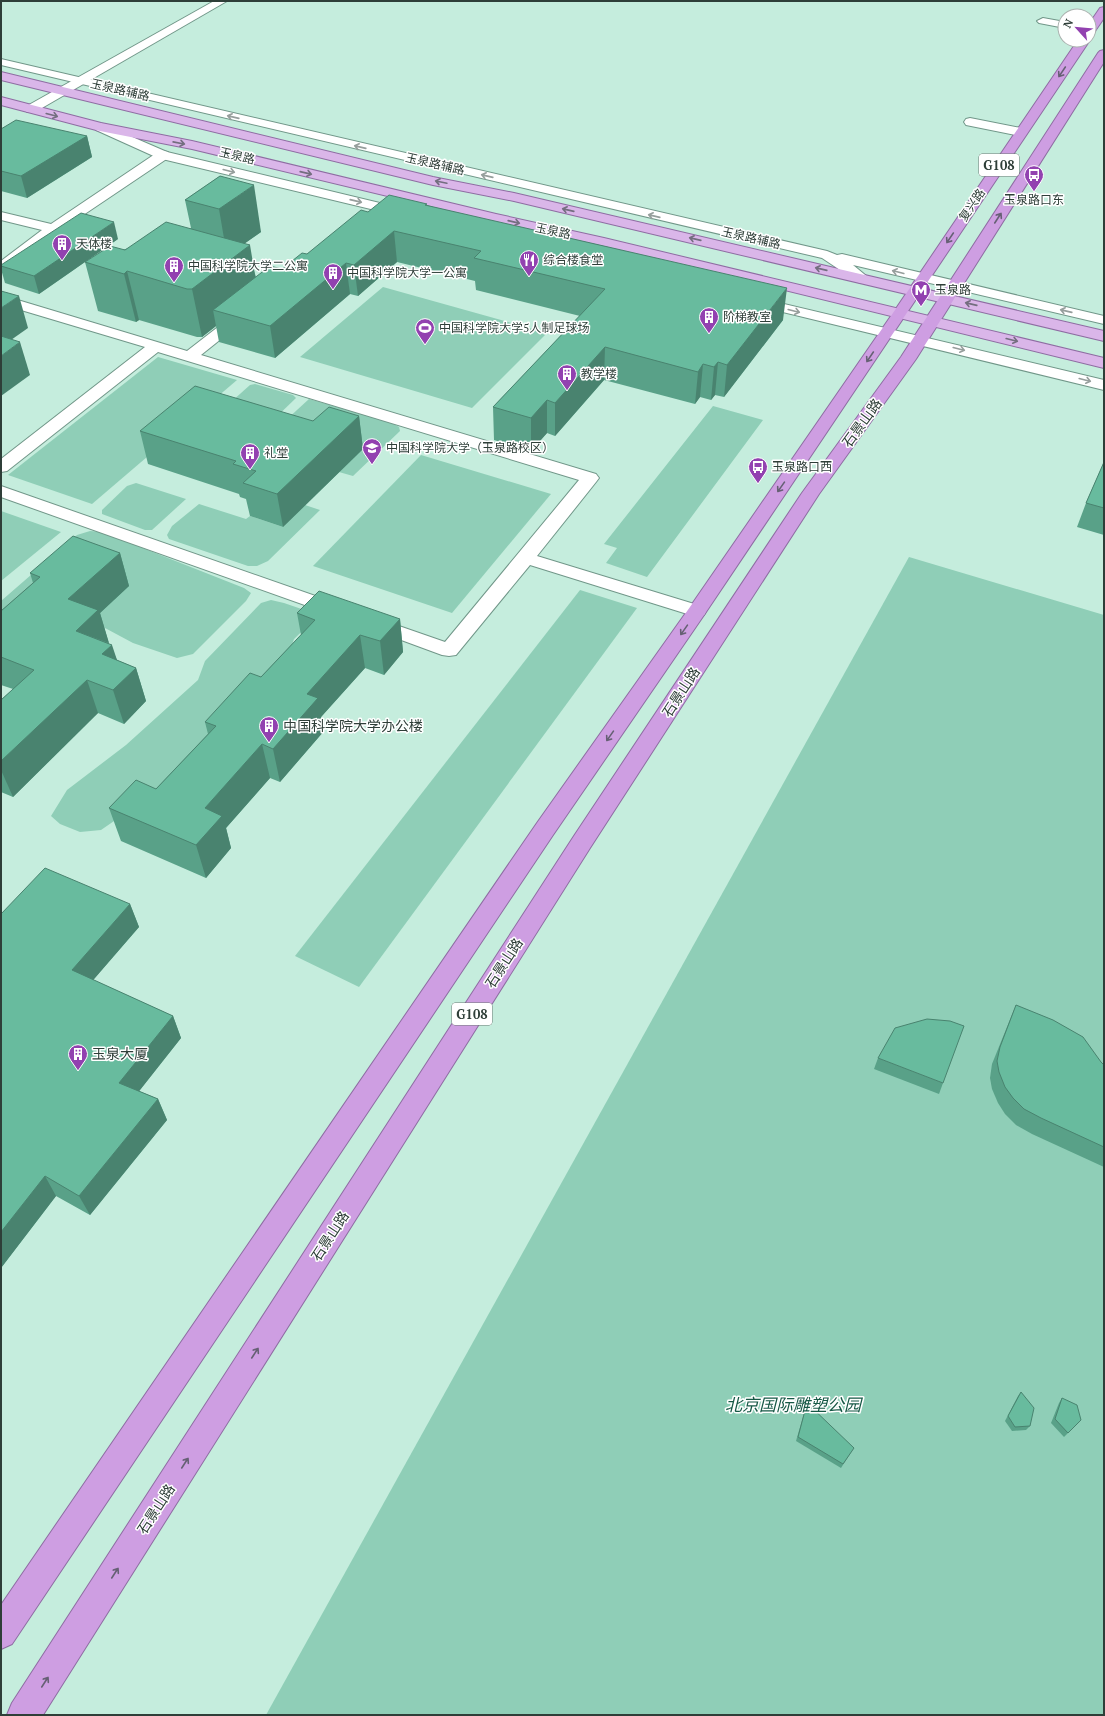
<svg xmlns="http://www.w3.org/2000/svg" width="1105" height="1716" font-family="'PT Serif','Noto Sans SC',serif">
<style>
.green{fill:#8fceb7}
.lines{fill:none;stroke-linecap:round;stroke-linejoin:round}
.minor-casing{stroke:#719789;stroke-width:2}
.tertiary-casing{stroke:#719789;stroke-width:2}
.primary-casing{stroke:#8e6da2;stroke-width:2}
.trunk-casing{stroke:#8e6da2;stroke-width:2}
.minor{fill:#fff;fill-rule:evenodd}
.tertiary{fill:#fff;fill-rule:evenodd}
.primary{fill:#dab6e9;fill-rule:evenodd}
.trunk{fill:#ce9ee2;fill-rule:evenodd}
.wall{fill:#59a188}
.shaded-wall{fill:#49836f}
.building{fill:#68bb9e;stroke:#49836f}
.oneway{stroke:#666074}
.oneway2{stroke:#736e7f}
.oneway3{stroke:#969e9c}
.labels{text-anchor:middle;stroke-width:3;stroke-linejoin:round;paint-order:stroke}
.far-street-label{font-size:12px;fill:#2e3e38;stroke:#fff}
.far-poi-label{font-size:12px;fill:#2e3e38;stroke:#fff;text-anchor:start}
.shield{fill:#fff;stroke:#6d7874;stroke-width:1}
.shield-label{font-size:13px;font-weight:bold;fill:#2e3e38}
.street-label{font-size:14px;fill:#2e3e38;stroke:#fff}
.poi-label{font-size:14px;fill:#2e3e38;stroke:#fff;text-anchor:start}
.near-park-label{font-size:17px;font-style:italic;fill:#165845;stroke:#fff}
</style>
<rect width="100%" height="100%" fill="#c5eddd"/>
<g class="green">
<polygon points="383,287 547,333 472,408 300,357"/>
<polygon points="158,357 237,380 92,504 8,475"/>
<polygon points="255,384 293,395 296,398 268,425 222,410 250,385"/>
<polygon points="309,399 390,422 399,427 400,431 353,476 339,472 272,433"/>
<polygon points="713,406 763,420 647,577 606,563 617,548 604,544"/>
<polygon points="421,455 551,494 452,613 313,566"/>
<polygon points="136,483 186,499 152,530 145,530 102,514 102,510 127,486"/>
<polygon points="199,504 246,519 250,516 283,527 305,505 320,510 268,561 257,566 248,566 169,539 167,535 172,526"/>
<polygon points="1,511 61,532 1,581"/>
<polygon points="90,531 102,532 244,588 251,593 246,601 193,654 177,658 133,643 105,628 95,618 1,655 1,601 77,535"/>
<polygon points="909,557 1104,615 1104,1715 266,1715"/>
<polygon points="580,590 637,608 359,987 295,956"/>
<polygon points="271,600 284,603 319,615 294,639 290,651 200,755 146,799 101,830 80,832 60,824 51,816 67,790 126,745 198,680 205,661 261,603"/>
</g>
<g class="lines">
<g class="minor-casing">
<g id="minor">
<polygon points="214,1 227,1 35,112 27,112 25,109 27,106"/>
<polygon points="163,151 168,152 169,155 168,158 58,232 6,271 1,272 1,261 42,230 1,220 1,212 51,224 158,152"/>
<polygon points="1,295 187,351 236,313 241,312 246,313 248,316 246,319 201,355 596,474 599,478 596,482 537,556 704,607 706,611 704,615 697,617 530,565 456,655 449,656 442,655 366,627 364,623 366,619 373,617 445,642 579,480 158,352 7,471 1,472 1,459 145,347 1,304"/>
<polygon points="1,486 344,606 346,610 344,614 337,616 330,614 1,497"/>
</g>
</g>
<g class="tertiary-casing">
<g id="tertiary">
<polygon points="1043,18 1065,22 1065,28 1039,23 1037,21"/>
<polygon points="1,59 827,251 837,255 842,254 1104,316 1104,324 853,265 870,279 868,282 863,283 858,282 822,258 1,65"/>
<polygon points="970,118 1021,128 1025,129 1027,132 1025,135 1021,136 966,125 964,122 966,119"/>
<polygon points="100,123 167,152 409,210 411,213 409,216 404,217 158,158 96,130 94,127 96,124"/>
<polygon points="755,297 1104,380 1104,390 750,304 748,301 750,298"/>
</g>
</g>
<g class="primary-casing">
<g id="primary">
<polygon points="1,72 433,177 514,193 1104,331 1104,341 514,201 433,185 1,80"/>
<polygon points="1,97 101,123 192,141 496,214 604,238 1104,358 1104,368 604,246 496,222 192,149 100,131 1,105"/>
</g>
</g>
<g class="trunk-casing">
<g id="trunk">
<polygon points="1104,7 1104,18 1093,34 1089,35 1089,24 1100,8"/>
<polygon points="1089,39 1090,40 704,615 553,835 12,1644 1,1649 1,1605 537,823 690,607 893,313 1078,40"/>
<polygon points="1104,50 1104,62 916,359 819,494 590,848 43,1715 7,1715 12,1703 574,836 802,493 901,357 1098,53 1100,51"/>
</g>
</g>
<use href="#minor" class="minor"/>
<use href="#tertiary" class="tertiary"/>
<use href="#primary" class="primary"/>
<use href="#trunk" class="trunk"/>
</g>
<g class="wall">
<polygon points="1,129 87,136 92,157 27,198 1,191"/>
<polygon points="220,176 261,232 245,243 256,277 282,269 307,254 368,212 427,205 783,320 724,397 715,395 711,400 700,397 695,404 604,380 555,436 547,433 531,451 494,440 493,407 580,316 476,290 475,281 397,262 358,296 350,294 275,358 219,342 216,326 202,337 197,337 139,320 136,322 98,311 85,262 191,228 185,200"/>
<polygon points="118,239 39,294 5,283 1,269 1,265"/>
<polygon points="359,416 363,449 283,527 250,516 246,499 240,497 239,494 148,464 140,431 313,421"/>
<polygon points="1104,462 1104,535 1077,527 1086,503"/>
<polygon points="120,553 129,586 100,613 109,644 117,660 136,668 146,701 124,724 98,713 13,797 1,792 1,700 13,689 1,685 1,611 33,583 30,573"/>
<polygon points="297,613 400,619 403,652 384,675 365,668 321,717 324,731 280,782 270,778 226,828 231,848 206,878 121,841 109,808 156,789 208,734 205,722 261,677 301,635"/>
<polygon points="130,904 139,927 93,980 173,1016 181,1038 139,1091 158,1099 167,1120 90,1215 56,1196 1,1268 1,914"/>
<polygon points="1016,1005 1101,1062 1104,1065 1104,1167 1032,1134 1016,1125 1005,1114 998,1103 992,1089 990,1078 992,1064 1009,1022"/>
<polygon points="878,1058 943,1083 939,1094 874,1069"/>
<polygon points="1021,1392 1030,1426 1026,1430 1012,1431 1005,1421 1018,1396"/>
<polygon points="1062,1398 1077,1424 1064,1437 1051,1423 1059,1403"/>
<polygon points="807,1403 851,1452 841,1468 796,1441"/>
</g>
<g class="shaded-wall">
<polygon points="87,136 92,157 27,198 21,176"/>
<polygon points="254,185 261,232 227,256 219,209"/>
<polygon points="114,222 118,239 39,294 34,276"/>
<polygon points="394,231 397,262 358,296 354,265"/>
<polygon points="250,245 258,293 213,310 216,326 202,337 192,289"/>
<polygon points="346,263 350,294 275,358 270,326"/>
<polygon points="127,271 139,320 136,322 124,274"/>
<polygon points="787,288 783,320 724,397 727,365"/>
<polygon points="19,296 28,328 1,347 1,308"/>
<polygon points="20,342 30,375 1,396 1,356"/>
<polygon points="605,347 604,380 555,436 555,403"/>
<polygon points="718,362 715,395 711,400 714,367"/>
<polygon points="703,364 700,397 695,404 698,372"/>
<polygon points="547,400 547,433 531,451 531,418"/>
<polygon points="359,416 363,449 283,527 277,494"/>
<polygon points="120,553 129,586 100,613 109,643 76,631 68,599"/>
<polygon points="400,619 403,652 384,675 380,641"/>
<polygon points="360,635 365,668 321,717 324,731 280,782 273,749 307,694"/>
<polygon points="112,645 123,678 102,654"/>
<polygon points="136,668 146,701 124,724 113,690"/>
<polygon points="87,680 98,713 13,797 1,770 1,761"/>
<polygon points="262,744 270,778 226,828 231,848 206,878 196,845 205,808"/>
<polygon points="130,904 139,927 82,993 72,970"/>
<polygon points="173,1016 181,1038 129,1104 119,1083"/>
<polygon points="158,1099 167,1120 90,1215 79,1196"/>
<polygon points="45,1176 56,1196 1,1268 1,1232"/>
</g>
<g class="building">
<polygon points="16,120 87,136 21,176 1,171 1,129"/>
<polygon points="220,176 254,185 219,209 185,200"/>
<polygon points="389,195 427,204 425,205 787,288 727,365 718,362 714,367 703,364 698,372 605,347 555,403 547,400 531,418 493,407 605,289 474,258 481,251 394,231 354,265 346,263 270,326 213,310 270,266 282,269 302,253 307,254 361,210 368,212"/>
<polygon points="81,213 114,222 34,276 1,266 1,265"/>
<polygon points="166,222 250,245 192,289 187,289 127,271 124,274 85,262 110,246 125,250"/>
<polygon points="1,291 19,296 1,308"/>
<polygon points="1,336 20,342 1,356"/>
<polygon points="195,386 313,421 329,407 359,416 277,494 243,483 256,471 233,464 236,461 140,431"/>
<polygon points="1104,462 1104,508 1086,503"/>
<polygon points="73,536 120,553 68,599 98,610 76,631 112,645 102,654 136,668 113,690 87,680 1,761 1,700 34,670 1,657 1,611 40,577 30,573"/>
<polygon points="319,591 400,619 380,641 360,635 307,694 318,698 273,749 262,744 205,808 222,816 196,845 109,808 136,780 156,789 216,726 205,722 250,673 261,677 315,620 297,613"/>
<polygon points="45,868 130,904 72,970 173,1016 119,1083 158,1099 79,1196 45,1176 1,1232 1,914"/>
<polygon points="1016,1005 1053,1020 1083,1037 1101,1062 1104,1065 1104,1147 1041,1118 1024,1109 1013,1098 1005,1087 999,1072 997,1061 1000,1047"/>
<polygon points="927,1019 950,1021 964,1026 943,1083 878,1058 895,1028"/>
<polygon points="1021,1392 1034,1408 1030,1426 1015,1427 1008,1416"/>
<polygon points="1062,1398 1077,1405 1081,1420 1068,1433 1055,1419"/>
<polygon points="807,1403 854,1448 843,1464 798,1437"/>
</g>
<defs><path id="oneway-shaft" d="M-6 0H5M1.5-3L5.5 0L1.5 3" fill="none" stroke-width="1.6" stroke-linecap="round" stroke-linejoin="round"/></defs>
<g class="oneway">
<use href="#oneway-shaft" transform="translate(1062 72) rotate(124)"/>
<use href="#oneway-shaft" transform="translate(998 218) rotate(-57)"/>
<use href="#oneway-shaft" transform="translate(950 238) rotate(124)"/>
<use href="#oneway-shaft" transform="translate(870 357) rotate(124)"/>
<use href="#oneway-shaft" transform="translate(781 487) rotate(125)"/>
<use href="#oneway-shaft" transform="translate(684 630) rotate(125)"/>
<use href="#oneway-shaft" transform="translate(610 736) rotate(125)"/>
<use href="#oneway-shaft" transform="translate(255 1353) rotate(-57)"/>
<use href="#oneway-shaft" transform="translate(185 1463) rotate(-57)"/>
<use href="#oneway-shaft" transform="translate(115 1573) rotate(-57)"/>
<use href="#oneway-shaft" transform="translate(45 1682) rotate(-57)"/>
</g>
<g class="oneway2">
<use href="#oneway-shaft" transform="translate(52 115) rotate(15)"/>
<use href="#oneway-shaft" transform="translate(179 143) rotate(11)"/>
<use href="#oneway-shaft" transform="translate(306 173) rotate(13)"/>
<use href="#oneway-shaft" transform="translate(441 182) rotate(-168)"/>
<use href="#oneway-shaft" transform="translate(568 210) rotate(-167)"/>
<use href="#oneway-shaft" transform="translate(514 222) rotate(13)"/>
<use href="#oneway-shaft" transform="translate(695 239) rotate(-167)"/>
<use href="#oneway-shaft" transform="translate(821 269) rotate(-167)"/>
<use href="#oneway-shaft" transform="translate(971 304) rotate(-167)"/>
<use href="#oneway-shaft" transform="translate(1012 340) rotate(14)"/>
</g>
<g class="oneway3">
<use href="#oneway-shaft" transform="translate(233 117) rotate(-167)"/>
<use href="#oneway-shaft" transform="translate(360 147) rotate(-167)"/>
<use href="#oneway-shaft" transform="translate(229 171) rotate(14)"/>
<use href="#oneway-shaft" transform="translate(487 176) rotate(-167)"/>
<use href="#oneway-shaft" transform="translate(356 201) rotate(13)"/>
<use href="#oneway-shaft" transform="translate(654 216) rotate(-167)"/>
<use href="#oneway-shaft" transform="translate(898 272) rotate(-166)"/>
<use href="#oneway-shaft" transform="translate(794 311) rotate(14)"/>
<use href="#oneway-shaft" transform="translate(1066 311) rotate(-167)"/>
<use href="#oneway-shaft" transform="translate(959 349) rotate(14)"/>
<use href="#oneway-shaft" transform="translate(1085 380) rotate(14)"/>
</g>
<defs>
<g id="bus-pin" transform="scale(1)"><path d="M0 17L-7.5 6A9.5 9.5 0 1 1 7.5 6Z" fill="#9241b0" stroke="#fff"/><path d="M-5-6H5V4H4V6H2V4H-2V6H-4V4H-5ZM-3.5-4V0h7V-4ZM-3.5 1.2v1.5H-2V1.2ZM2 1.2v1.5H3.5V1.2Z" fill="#fff"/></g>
<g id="building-pin" transform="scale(1)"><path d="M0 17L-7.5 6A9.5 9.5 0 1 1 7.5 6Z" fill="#9241b0" stroke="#fff"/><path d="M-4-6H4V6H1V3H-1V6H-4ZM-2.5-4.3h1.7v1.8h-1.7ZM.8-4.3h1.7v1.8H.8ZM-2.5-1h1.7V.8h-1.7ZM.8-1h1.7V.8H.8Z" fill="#fff"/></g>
<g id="restaurant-pin" transform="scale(1)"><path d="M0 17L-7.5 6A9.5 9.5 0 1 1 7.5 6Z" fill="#9241b0" stroke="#fff"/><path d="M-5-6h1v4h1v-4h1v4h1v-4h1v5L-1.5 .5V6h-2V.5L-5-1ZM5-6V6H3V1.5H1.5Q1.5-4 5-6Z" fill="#fff"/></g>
<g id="metro-pin" transform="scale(1)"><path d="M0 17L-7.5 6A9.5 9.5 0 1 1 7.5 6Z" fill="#9241b0" stroke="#fff"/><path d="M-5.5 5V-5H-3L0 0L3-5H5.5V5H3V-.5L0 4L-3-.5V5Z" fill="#fff"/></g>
<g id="stadium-pin" transform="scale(1)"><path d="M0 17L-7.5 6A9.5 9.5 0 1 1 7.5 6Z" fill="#9241b0" stroke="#fff"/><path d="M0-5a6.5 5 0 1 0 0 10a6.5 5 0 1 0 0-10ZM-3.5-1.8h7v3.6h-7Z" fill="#fff"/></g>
<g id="university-pin" transform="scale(1)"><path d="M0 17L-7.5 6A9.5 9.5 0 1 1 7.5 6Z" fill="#9241b0" stroke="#fff"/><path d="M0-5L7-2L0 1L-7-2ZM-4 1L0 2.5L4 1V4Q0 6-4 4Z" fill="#fff"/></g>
</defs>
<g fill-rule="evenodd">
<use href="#bus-pin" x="1034" y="175"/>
<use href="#building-pin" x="62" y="244"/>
<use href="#restaurant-pin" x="529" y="260"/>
<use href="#building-pin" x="174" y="266"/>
<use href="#building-pin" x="333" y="273"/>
<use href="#metro-pin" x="921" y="290"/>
<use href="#building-pin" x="709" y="317"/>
<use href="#stadium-pin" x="425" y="328"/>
<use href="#building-pin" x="567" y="374"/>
<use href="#university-pin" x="372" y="448"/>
<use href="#building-pin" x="250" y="453"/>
<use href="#bus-pin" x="758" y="467"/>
<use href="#building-pin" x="269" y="726"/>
<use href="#building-pin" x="78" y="1054"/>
</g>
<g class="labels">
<g class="far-street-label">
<text transform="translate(120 90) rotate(13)" y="4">玉泉路辅路</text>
<text transform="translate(237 156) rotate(13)" y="4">玉泉路</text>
<text transform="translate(435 164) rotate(13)" y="4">玉泉路辅路</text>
<text transform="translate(972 205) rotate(-56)" y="4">复兴路</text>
<text transform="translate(553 231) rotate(12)" y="4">玉泉路</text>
<text transform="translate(751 238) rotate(13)" y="4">玉泉路辅路</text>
</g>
<g class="far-poi-label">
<text x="1034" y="204" text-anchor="middle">玉泉路口东</text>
<text x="76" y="248">天体楼</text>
<text x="543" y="264">综合楼食堂</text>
<text x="188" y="270">中国科学院大学二公寓</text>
<text x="347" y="277">中国科学院大学一公寓</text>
<text x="935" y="294">玉泉路</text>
<text x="723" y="321">阶梯教室</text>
<text x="439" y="332">中国科学院大学5人制足球场</text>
<text x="581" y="378">教学楼</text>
<text x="386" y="452">中国科学院大学（玉泉路校区）</text>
<text x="264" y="457">礼堂</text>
<text x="772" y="471">玉泉路口西</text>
</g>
<g class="shield">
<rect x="979" y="154" width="40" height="22" rx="3"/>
<rect x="452" y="1003" width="40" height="22" rx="3"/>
</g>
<g class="shield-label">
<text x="999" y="170">G108</text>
<text x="472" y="1019">G108</text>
</g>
<g class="street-label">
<text transform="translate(862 423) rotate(-54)" y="5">石景山路</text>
<text transform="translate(681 692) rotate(-57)" y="5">石景山路</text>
<text transform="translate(504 963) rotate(-57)" y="5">石景山路</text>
<text transform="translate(330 1236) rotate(-57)" y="5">石景山路</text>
<text transform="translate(156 1509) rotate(-57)" y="5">石景山路</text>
</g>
<g class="poi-label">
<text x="283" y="731">中国科学院大学办公楼</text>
<text x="92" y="1059">玉泉大厦</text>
</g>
<g class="near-park-label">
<text x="793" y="1411">北京国际雕塑公园</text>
</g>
</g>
<rect width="1105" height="1716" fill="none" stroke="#2e3e38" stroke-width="4"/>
<g transform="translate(1077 28) rotate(297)"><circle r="19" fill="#ffffff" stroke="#abb2af"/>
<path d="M0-3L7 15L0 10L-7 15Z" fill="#9241b0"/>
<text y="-6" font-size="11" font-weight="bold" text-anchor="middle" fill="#2e3e38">N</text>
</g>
</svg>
